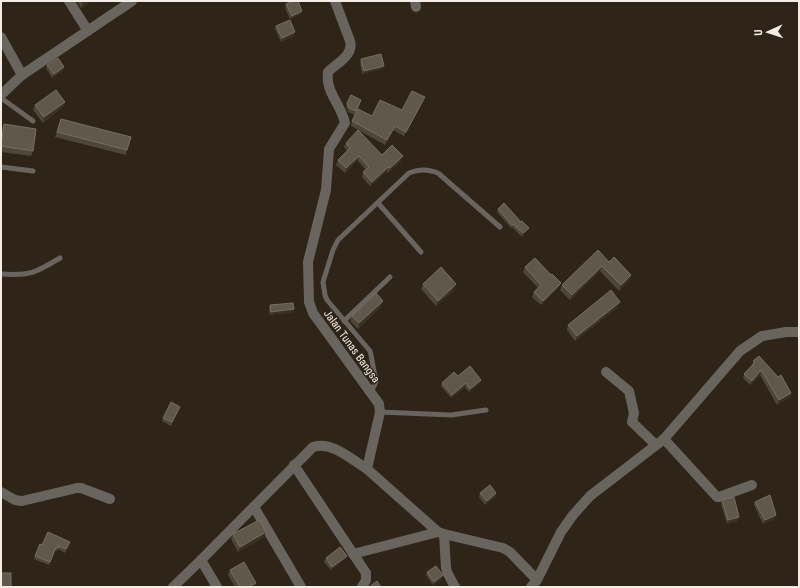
<svg xmlns="http://www.w3.org/2000/svg" width="800" height="588" font-family="'Roboto Condensed',sans-serif">
<style>
.lines{fill:none;stroke-linecap:round;stroke-linejoin:round}
.service{stroke:#69645e;stroke-width:5}
.minor{stroke:#69645e;stroke-width:10}
.wall{fill:#4e4638}
.shaded-wall{fill:#3a3123}
.building{fill:#60584b;stroke:#776f63}
.labels{text-anchor:middle;stroke-width:3;stroke-linejoin:round;paint-order:stroke}
.street-label{font-size:11px;fill:#f3ede5;stroke:#2e2518}
</style>
<rect width="100%" height="100%" fill="#2e2518"/>
<g class="lines">
<g class="service">
<polyline points="1,98 33,121"/>
<polyline points="1,167 33,171"/>
<polyline points="378,203 421,252"/>
<path d="M1,274C30,276 35,273 60,258"/>
<polyline points="344,321 390,277"/>
<path d="M371,392L376,382L371,355L370,351L327,300L325,295L323,282L333,250L338,240L409,173C420,169 427,169 438,173L500,227"/>
<polyline points="380,412 451,415 486,410"/>
</g>
<g class="minor">
<polyline points="69,1 88,31"/>
<path d="M335,1L350,41C354,55 337,63 328,72C325,92 341,104 345,123L329,149L326,190L308,262L309,302L313,313L379,404L380,412L367,469L438,532L444,534L503,548L510,552L537,580"/>
<polyline points="415,1 416,7"/>
<polyline points="1,37 22,75"/>
<polyline points="1,95 22,75 132,1"/>
<polyline points="606,372 629,391 634,413 632,422 656,445"/>
<polyline points="664,439 717,497 719,497 752,485"/>
<polyline points="294,465 366,573 366,580 362,587"/>
<polyline points="1,492 15,500 22,501 77,488 81,488 110,499"/>
<polyline points="254,507 301,587"/>
<polyline points="444,534 446,568 447,572 455,587"/>
<polyline points="353,554 438,532"/>
<polyline points="201,560 217,587"/>
<path d="M173,587L201,560L313,447C332,441 351,459 367,469"/>
<polyline points="531,587 537,580 561,532 573,515 590,496 664,439 740,351 762,336 786,332 799,332"/>
</g>
</g>
<g class="wall">
<polygon points="77,1 91,1 81,8"/>
<polygon points="286,4 302,11 301,14 290,19 285,8"/>
<polygon points="276,26 294,36 281,42 275,29"/>
<polygon points="361,59 382,69 362,74 360,62"/>
<polygon points="47,65 63,71 52,78 46,68"/>
<polygon points="423,101 404,136 393,130 385,145 351,126 352,121 402,110"/>
<polygon points="65,102 63,107 43,123 33,110 35,105"/>
<polygon points="347,103 360,104 355,115 348,112 346,106"/>
<polygon points="61,119 127,150 126,155 55,137"/>
<polygon points="4,124 33,151 31,156 1,152 1,137 2,129"/>
<polygon points="346,143 382,155 401,161 388,173 387,171 370,186 362,177 363,172 366,170 357,160 345,173 336,165 338,160 347,151 344,147"/>
<polygon points="498,209 521,222 529,228 527,231 522,237 512,227 511,228 497,212"/>
<polygon points="609,262 631,275 629,280 619,291 600,271 570,300 560,290 562,285"/>
<polygon points="525,267 551,275 561,283 559,287 541,305 532,297 534,292 538,288 523,272"/>
<polygon points="423,284 456,284 454,290 436,306 421,289"/>
<polygon points="383,301 381,306 358,329 350,321 352,316"/>
<polygon points="270,305 293,312 270,315 269,309"/>
<polygon points="618,307 575,341 567,330 568,325"/>
<polygon points="753,361 791,393 790,397 777,405 760,375 750,385 743,378 744,374 752,366"/>
<polygon points="458,376 481,380 480,383 469,392 465,387 451,398 441,386 442,383"/>
<polygon points="178,410 171,426 162,421 163,418"/>
<polygon points="480,493 496,493 495,497 485,505 479,497"/>
<polygon points="722,500 738,521 727,524 721,504"/>
<polygon points="755,502 775,519 763,524 754,505"/>
<polygon points="266,532 264,537 238,552 231,539 233,534"/>
<polygon points="40,544 42,545 69,545 65,553 58,549 57,551 55,551 49,565 34,559"/>
<polygon points="347,556 345,559 331,570 324,562 326,558"/>
<polygon points="230,570 256,583 254,587 235,587 228,575"/>
<polygon points="427,572 442,579 433,585 426,575"/>
</g>
<g class="shaded-wall">
<polygon points="83,1 91,1 81,8"/>
<polygon points="302,11 301,14 290,19 292,16"/>
<polygon points="295,32 294,36 281,42 282,38"/>
<polygon points="384,66 382,69 362,74 364,71"/>
<polygon points="64,67 63,71 52,78 54,74"/>
<polygon points="65,102 63,107 43,123 44,117"/>
<polygon points="395,126 393,130 385,145 387,140"/>
<polygon points="359,156 357,160 345,173 346,168"/>
<polygon points="403,156 401,161 388,173 390,168"/>
<polygon points="388,167 387,171 370,186 372,182"/>
<polygon points="529,228 527,231 522,237 523,233"/>
<polygon points="602,266 600,271 570,300 572,295"/>
<polygon points="631,275 629,280 619,291 621,285"/>
<polygon points="561,283 559,287 541,305 543,301"/>
<polygon points="456,284 454,290 436,306 438,301"/>
<polygon points="383,301 381,306 358,329 359,323"/>
<polygon points="620,302 618,307 575,341 577,336"/>
<polygon points="294,309 293,312 270,315 271,312"/>
<polygon points="761,370 760,375 750,385 752,381"/>
<polygon points="481,380 480,383 469,392 470,389"/>
<polygon points="466,383 465,387 451,398 452,395"/>
<polygon points="791,393 790,397 777,405 779,400"/>
<polygon points="496,493 495,497 485,505 487,501"/>
<polygon points="776,515 775,519 763,524 765,520"/>
<polygon points="739,517 738,521 727,524 728,520"/>
<polygon points="266,532 264,537 238,552 240,547"/>
<polygon points="347,556 345,559 331,570 332,567"/>
<polygon points="443,575 442,579 433,585 434,582"/>
<polygon points="256,583 254,587 248,587"/>
</g>
<g class="building">
<polygon points="292,1 298,1 302,11 292,16 286,4"/>
<polygon points="290,20 295,32 282,38 276,26"/>
<polygon points="381,54 384,66 364,71 361,59"/>
<polygon points="58,58 64,67 54,74 47,65"/>
<polygon points="56,90 65,102 44,117 35,105"/>
<polygon points="412,91 425,97 406,132 395,126 387,140 352,121 358,109 372,116 380,100 402,110"/>
<polygon points="351,95 361,100 356,111 349,108 347,103"/>
<polygon points="61,119 131,137 127,150 57,132"/>
<polygon points="4,124 36,129 33,151 1,146"/>
<polygon points="358,130 382,155 392,145 403,156 390,168 388,167 372,182 363,172 369,167 359,156 346,168 338,160 350,148 346,143"/>
<polygon points="504,203 521,222 522,221 529,228 523,233 513,224 512,225 498,209"/>
<polygon points="598,250 609,262 614,257 631,275 621,285 602,266 572,295 562,285"/>
<polygon points="535,258 551,275 552,274 561,283 543,301 534,292 541,285 525,267"/>
<polygon points="441,267 456,284 438,301 423,284"/>
<polygon points="611,290 620,302 577,336 568,325"/>
<polygon points="376,293 383,301 359,323 352,316"/>
<polygon points="293,303 294,309 271,312 270,305"/>
<polygon points="759,356 778,377 781,375 791,393 779,400 761,370 752,381 744,374 755,362 753,361"/>
<polygon points="470,366 481,380 470,389 466,383 452,395 442,383 454,372 458,376"/>
<polygon points="171,402 180,407 172,422 163,418"/>
<polygon points="490,485 496,493 487,501 480,493"/>
<polygon points="770,495 776,515 765,520 755,502"/>
<polygon points="734,497 739,517 728,520 722,500"/>
<polygon points="259,520 266,532 240,547 233,534"/>
<polygon points="48,532 70,542 66,549 59,546 58,548 56,547 50,562 35,556 40,544 42,545"/>
<polygon points="340,547 347,556 332,567 326,558"/>
<polygon points="244,562 256,583 248,587 240,587 230,570"/>
<polygon points="436,566 443,575 434,582 427,572"/>
<rect x="1" y="573" width="10" height="14"/>
<polygon points="377,581 381,587 369,587"/>
</g>
<g class="labels">
<g class="street-label">
<text transform="translate(352 346) rotate(54)" y="4">Jalan Tunas Bangsa</text>
</g>
</g>
<rect width="800" height="588" fill="none" stroke="#f3ede5" stroke-width="4"/>
<g transform="translate(768 32) rotate(267)" stroke="#2e2518" stroke-width="3" paint-order="stroke">
<path d="M0-3L7 15L0 10L-7 15Z" fill="#f3ede5"/>
<text y="-6" font-size="11" font-weight="bold" text-anchor="middle" fill="#f3ede5">U</text>
</g>
</svg>
